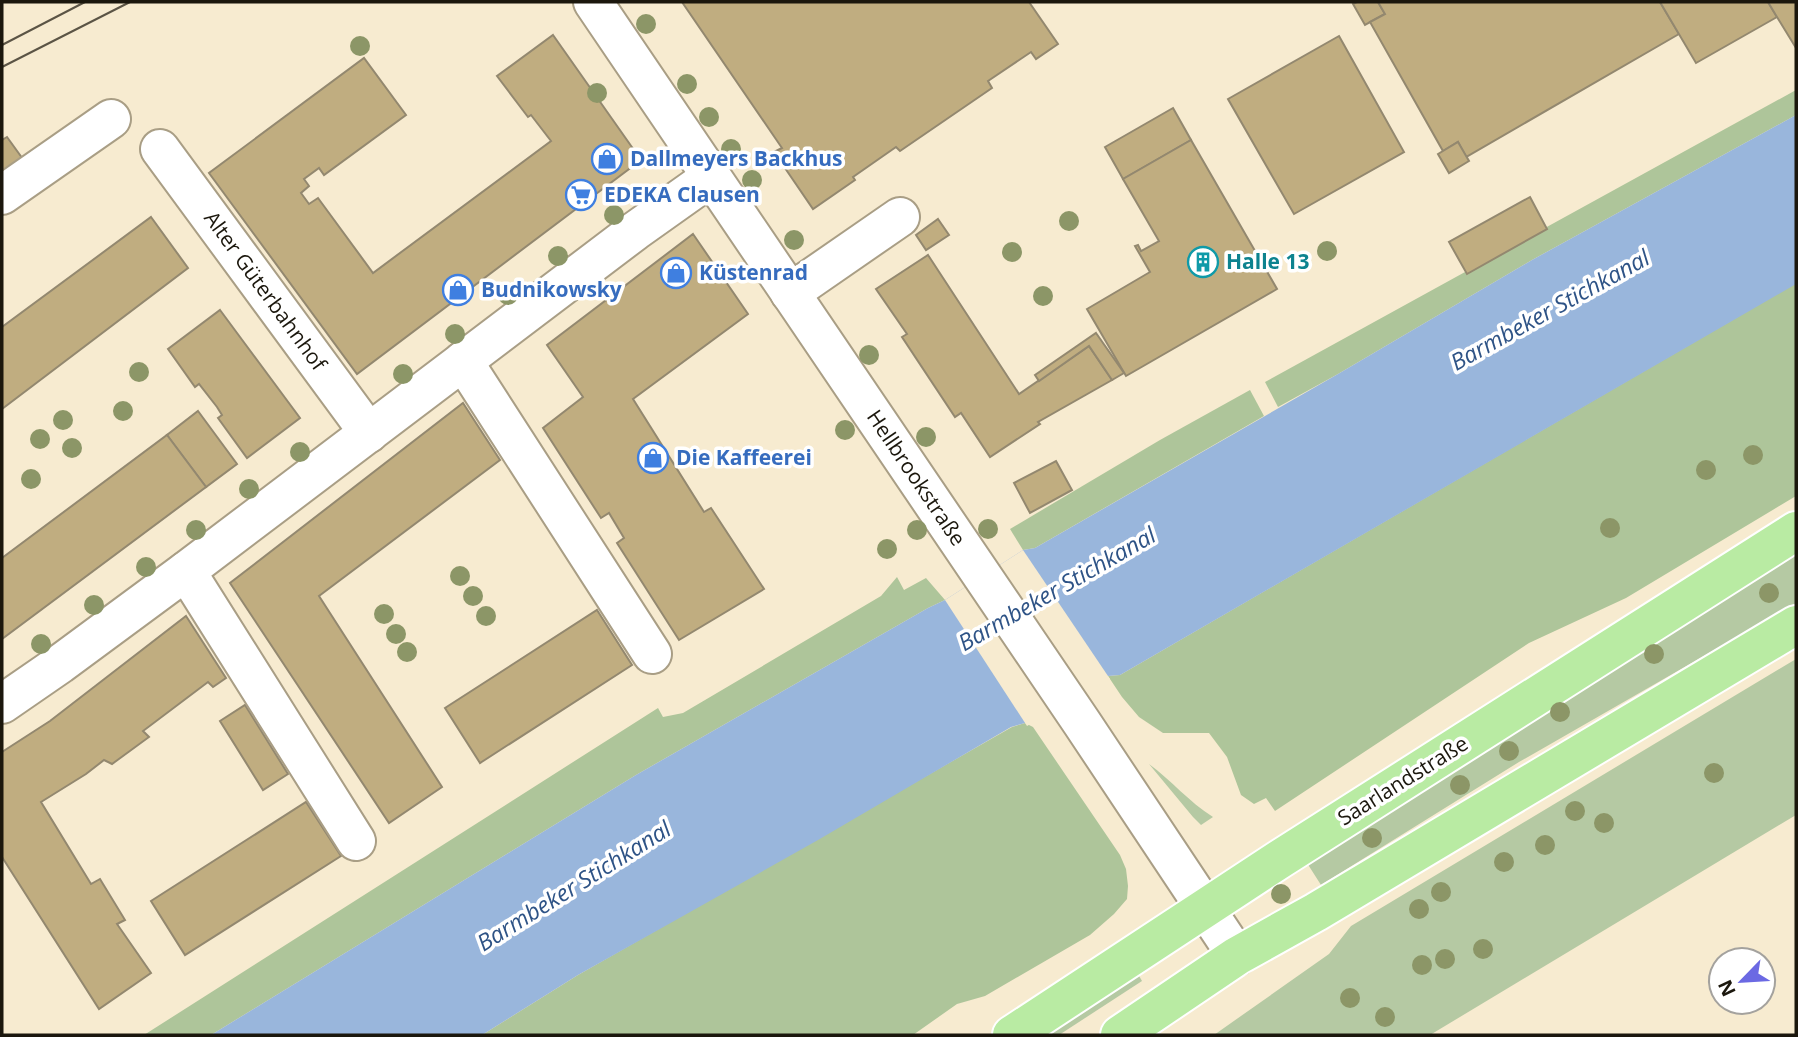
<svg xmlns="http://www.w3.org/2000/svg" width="1798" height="1037" font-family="'Open Sans',sans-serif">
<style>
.green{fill:#b5c9a3}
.forest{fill:#aec59a}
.water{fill:#99b6dc}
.pier{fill:#f7ebd0}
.building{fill:#c0ad80;stroke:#93886f;stroke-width:2}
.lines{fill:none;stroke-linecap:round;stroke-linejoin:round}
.minor-casing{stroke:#a99e85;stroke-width:42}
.major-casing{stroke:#fff;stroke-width:42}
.minor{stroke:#fff;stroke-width:38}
.major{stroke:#b9eba3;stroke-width:38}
.tram{stroke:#5b5445;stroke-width:2}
.tree{fill:#8c9667}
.labels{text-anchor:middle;stroke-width:7;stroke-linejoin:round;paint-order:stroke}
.shop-label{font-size:21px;font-weight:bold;fill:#366cbe;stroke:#fff;text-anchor:start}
.culture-label{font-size:21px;font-weight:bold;fill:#0d838f;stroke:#fff;text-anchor:start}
.street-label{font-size:21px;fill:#1b170d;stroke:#fff}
.water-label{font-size:23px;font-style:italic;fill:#2e5386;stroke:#fff}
</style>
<rect width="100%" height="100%" fill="#f7ebd0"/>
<g class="green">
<polygon points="1796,553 1796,603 1519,762 1321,885 1307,863"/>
<polygon points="1796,659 1796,815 1430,1035 1214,1035 1329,954 1351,926"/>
<path d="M1149,764C1171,780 1189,802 1213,817L1201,825L1193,817Z"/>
<polygon points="1138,974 1142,981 1059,1035 1045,1035"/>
</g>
<g class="forest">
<polygon points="1796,90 1796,115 1532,260 1338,374 1278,407 1265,382"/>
<polygon points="1796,283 1796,496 1626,598 1529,643 1275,811 1266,798 1254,804 1241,795 1227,757 1209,733 1163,733 1139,717 1122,697 1108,676 1120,675"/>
<polygon points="1250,390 1264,416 1035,548 1023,550 1010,529 1160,440"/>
<polygon points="897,577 904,590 926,578 945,600 928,608 636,775 211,1035 144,1035 658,708 663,717 683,713 881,596"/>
<polygon points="1025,723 1033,727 1120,855 1126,869 1128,886 1127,899 1114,914 1090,935 985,996 957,1004 913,1035 482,1035 578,975 1012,727"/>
</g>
<polygon class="water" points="1796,115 1796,284 1120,675 1108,676 1025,723 1011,727 818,840 578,975 482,1035 211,1035 636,775 928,608 945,600 1023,550 1035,548 1338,374 1532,260"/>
<polygon class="pier" points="1023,550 1110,679 1027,726 945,600"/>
<g class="building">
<polygon points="682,2 1029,2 1058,44 1036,59 1031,52 988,81 992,88 900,151 896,147 853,177 855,180 813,209 774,152 782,148"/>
<polygon points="1357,2 1378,2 1385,14 1365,25 1353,4"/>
<polygon points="1378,2 1660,2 1679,34 1466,157 1458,142 1443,151 1370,22 1385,14"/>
<polygon points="1660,2 1768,2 1777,17 1696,63"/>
<polygon points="1768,2 1796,2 1796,48 1777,17"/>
<polygon points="553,35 641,160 357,374 209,173 364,58 406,115 324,175 319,168 304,179 309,186 301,193 309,204 318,198 373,273 551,141 531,115 528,117 497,76"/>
<polygon points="1339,36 1404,152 1294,214 1228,99"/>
<polygon points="1173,108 1191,140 1123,179 1105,147"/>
<polygon points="7,137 25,162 2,178 2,140"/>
<polygon points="1191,140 1277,289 1126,376 1087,309 1150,272 1135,246 1138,245 1141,251 1159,241 1123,179"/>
<polygon points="1458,142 1469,161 1449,173 1438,154"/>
<polygon points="1530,197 1547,229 1467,274 1449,242"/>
<polygon points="151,217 188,268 2,409 2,327"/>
<polygon points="938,219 949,235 926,250 916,235"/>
<polygon points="693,234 748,314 633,399 704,512 711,508 764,589 679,640 617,543 624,538 609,513 601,518 543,428 583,397 547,345"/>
<polygon points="928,255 1019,394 1089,346 1112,380 1038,422 1040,424 990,457 961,413 955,417 902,337 907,334 876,289"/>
<polygon points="220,310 300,418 247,458 218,418 222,415 217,407 199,384 195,387 168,349"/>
<polygon points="1096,333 1124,373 1112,380 1089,346 1039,381 1035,375"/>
<polygon points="463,403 500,460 319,596 442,787 389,823 230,583"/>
<polygon points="198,411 237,464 206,487 167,435"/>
<polygon points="167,435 206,487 2,639 2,558"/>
<polygon points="1056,461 1072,490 1030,513 1014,483"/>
<polygon points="597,610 632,665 480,763 445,708"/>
<polygon points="186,616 226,678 213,687 208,682 143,731 149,737 112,764 104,760 86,774 41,802 91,884 100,879 125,920 117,924 151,973 99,1009 2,857 2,752 50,721"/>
<polygon points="245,705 288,774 263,790 220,721"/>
<polygon points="306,802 341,856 185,955 151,901"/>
</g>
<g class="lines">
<g class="minor-casing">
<g id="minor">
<polyline points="593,2 1082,723 1237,956"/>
<polyline points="160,149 369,433"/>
<polyline points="2,195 111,119"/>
<polyline points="790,293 900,217"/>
<polyline points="463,361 652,654"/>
<polyline points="186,571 356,841"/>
<polyline points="2,704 60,664 186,571 635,231 711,177"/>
</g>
</g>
<g class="major-casing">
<g id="major">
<polyline points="1012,1035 1280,859 1796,531"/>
<polyline points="1120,1035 1237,956 1316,912 1796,625"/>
</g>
</g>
<use href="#minor" class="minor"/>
<use href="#major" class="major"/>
<g class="tram">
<polyline points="2,45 85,2"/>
<polyline points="2,67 130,2"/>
</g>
</g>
<g class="tree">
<circle cx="646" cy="24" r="10"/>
<circle cx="360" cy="46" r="10"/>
<circle cx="687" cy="84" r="10"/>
<circle cx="597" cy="93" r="10"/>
<circle cx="709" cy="117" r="10"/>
<circle cx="731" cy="149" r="10"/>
<circle cx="752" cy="180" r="10"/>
<circle cx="614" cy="215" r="10"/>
<circle cx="1069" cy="221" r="10"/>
<circle cx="794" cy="240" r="10"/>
<circle cx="1327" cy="251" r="10"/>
<circle cx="1012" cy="252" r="10"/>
<circle cx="558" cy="256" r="10"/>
<circle cx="508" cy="295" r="10"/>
<circle cx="1043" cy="296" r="10"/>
<circle cx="455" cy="334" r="10"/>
<circle cx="869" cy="355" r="10"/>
<circle cx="139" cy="372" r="10"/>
<circle cx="403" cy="374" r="10"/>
<circle cx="123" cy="411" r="10"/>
<circle cx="63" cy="420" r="10"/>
<circle cx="845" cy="430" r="10"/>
<circle cx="926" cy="437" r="10"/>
<circle cx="40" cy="439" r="10"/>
<circle cx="72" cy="448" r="10"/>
<circle cx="300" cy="452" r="10"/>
<circle cx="1753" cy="455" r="10"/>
<circle cx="1706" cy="470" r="10"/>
<circle cx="31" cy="479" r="10"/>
<circle cx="249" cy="489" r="10"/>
<circle cx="1610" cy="528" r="10"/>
<circle cx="988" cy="529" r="10"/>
<circle cx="196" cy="530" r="10"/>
<circle cx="917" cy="530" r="10"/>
<circle cx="887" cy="549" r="10"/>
<circle cx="146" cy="567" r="10"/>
<circle cx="460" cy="576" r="10"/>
<circle cx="1769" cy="593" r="10"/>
<circle cx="473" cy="596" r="10"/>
<circle cx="94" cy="605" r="10"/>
<circle cx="384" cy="614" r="10"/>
<circle cx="486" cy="616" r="10"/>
<circle cx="396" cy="634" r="10"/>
<circle cx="41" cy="644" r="10"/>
<circle cx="407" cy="652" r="10"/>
<circle cx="1654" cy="654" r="10"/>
<circle cx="1560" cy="712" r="10"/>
<circle cx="1509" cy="751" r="10"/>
<circle cx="1714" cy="773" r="10"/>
<circle cx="1460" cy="785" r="10"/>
<circle cx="1575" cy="811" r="10"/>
<circle cx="1604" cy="823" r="10"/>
<circle cx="1372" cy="838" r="10"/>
<circle cx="1545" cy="845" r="10"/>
<circle cx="1504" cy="862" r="10"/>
<circle cx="1441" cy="892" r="10"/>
<circle cx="1281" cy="894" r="10"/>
<circle cx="1419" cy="909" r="10"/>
<circle cx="1483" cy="949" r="10"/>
<circle cx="1445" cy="959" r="10"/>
<circle cx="1422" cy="965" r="10"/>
<circle cx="1350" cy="998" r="10"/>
<circle cx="1385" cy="1017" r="10"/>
</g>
<defs>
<g id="shop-ring" transform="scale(1.575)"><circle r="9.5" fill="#fff" stroke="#3f7fe0" stroke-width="1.5"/><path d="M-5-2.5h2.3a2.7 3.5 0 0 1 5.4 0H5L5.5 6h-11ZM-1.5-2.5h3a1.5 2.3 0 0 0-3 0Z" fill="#3f7fe0"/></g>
<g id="supermarket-ring" transform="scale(1.575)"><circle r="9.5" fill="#fff" stroke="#3f7fe0" stroke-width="1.5"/><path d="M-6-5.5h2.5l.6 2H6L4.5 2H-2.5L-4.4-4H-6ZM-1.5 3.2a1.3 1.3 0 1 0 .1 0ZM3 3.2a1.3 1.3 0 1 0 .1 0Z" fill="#3f7fe0"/></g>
<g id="building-ring" transform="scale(1.575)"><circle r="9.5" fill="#fff" stroke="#0f9aa8" stroke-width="1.5"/><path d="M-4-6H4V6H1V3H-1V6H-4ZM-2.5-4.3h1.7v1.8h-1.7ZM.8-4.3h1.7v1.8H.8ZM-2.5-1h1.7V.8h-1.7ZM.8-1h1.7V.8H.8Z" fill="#0f9aa8"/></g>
</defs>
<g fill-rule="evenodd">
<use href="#shop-ring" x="607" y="159"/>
<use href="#supermarket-ring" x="581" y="195"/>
<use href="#building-ring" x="1203" y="262"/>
<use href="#shop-ring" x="676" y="273"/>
<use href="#shop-ring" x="458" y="290"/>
<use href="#shop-ring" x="653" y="458"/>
</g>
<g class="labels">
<g class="shop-label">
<text x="630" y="166">Dallmeyers Backhus</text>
<text x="604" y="202">EDEKA Clausen</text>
<text x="699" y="280">Küstenrad</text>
<text x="481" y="297">Budnikowsky</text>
<text x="676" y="465">Die Kaffeerei</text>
</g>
<g class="culture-label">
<text x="1226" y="269">Halle 13</text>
</g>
<g class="street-label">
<text transform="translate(265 291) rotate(54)" y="7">Alter Güterbahnhof</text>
<text transform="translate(916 478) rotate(56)" y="7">Hellbrookstraße</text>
<text transform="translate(1403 781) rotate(-32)" y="7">Saarlandstraße</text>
</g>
<g class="water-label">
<text transform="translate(1550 310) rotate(-29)" y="8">Barmbeker Stichkanal</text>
<text transform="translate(1057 589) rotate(-30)" y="8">Barmbeker Stichkanal</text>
<text transform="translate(574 886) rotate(-32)" y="8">Barmbeker Stichkanal</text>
</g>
</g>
<rect width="1798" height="1037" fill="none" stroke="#1b170d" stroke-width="7"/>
<g transform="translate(1742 981) rotate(245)"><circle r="33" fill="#ffffff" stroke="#a4a29e" stroke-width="2"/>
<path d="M0-5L12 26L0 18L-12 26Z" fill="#6b69e3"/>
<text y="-10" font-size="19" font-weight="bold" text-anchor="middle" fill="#1b170d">N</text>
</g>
</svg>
